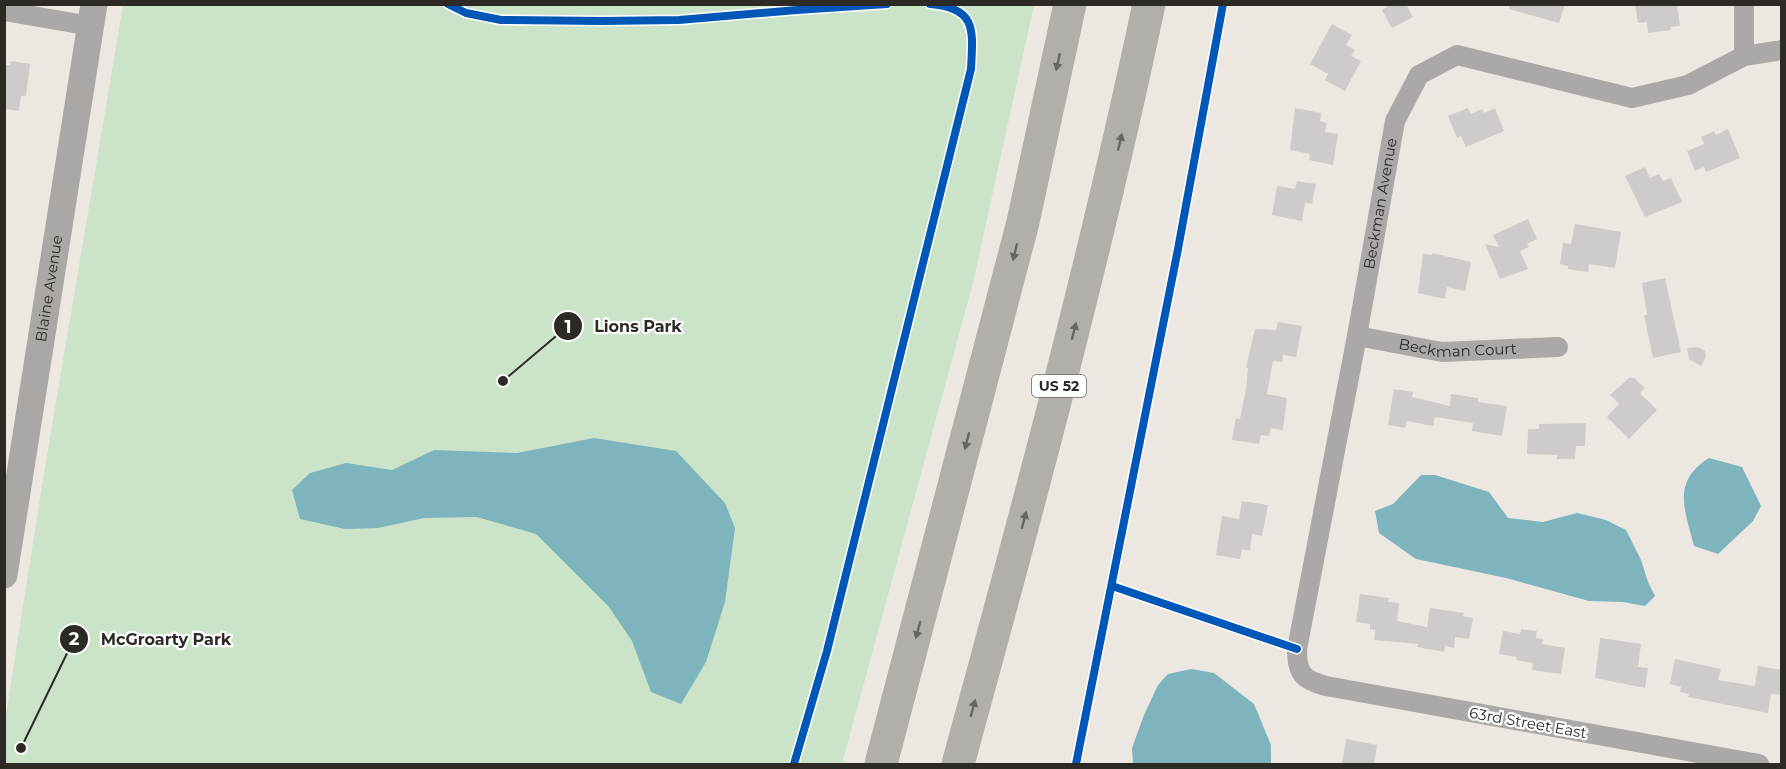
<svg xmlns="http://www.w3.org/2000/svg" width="1786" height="769" font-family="Montserrat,sans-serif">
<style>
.green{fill:#cbe4c9}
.water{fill:#7db4bd}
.building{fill:#cfcbca}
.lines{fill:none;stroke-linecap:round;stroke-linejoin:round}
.street{stroke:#aba8a7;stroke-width:20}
.secondary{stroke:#aba7a5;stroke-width:27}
.highway{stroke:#b2afab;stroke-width:33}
.cycleway-casing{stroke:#fff;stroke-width:11}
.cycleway{stroke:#0057b8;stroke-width:8}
.oneway{fill:#696661}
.labels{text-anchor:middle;stroke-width:4.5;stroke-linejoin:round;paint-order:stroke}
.shield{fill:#fff;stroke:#6c6a66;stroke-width:1.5}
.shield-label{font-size:14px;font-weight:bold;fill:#2d2a25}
.street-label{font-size:15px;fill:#2d2a25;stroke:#fff}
.leader{fill:none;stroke:#2d2a25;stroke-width:2}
.callout-dot{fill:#2d2a25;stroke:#fff;stroke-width:2}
.mark-label{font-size:18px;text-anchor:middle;font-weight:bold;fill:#fff}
.callout-label{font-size:16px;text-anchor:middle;font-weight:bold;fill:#2d2a25;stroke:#fff;stroke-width:4.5;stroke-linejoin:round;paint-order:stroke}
</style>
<rect width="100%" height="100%" fill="#ece8e1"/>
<polygon class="green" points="123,5 1034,5 973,283 842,764 5,764 5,721 43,479"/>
<g class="water">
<polygon points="594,438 676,451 725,503 735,528 725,602 706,662 681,704 651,692 632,641 609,607 536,534 477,517 424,518 378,528 345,529 300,519 292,490 310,473 346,463 392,470 434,450 517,453"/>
<path d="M1709,458L1742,467L1761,506L1753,521L1718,554L1694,546C1685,510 1671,482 1709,458Z"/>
<polygon points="1421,475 1435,475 1489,492 1508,518 1543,522 1577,513 1606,520 1626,530 1641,560 1648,582 1655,596 1645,606 1623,602 1589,601 1506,578 1416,559 1379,533 1375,511 1393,504"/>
<polygon points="1191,669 1214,673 1254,704 1271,745 1271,764 1133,764 1132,748 1144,715 1158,685 1168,674"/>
</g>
<g class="building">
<polygon points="1391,4 1406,4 1413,17 1392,28 1382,10"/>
<polygon points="1509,4 1565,4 1559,23 1509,9"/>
<polygon points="1635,4 1677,4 1680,26 1670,27 1671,30 1648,33 1647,22 1638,23"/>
<polygon points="1332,24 1352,35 1346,45 1355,50 1351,56 1361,61 1345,91 1325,80 1328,74 1310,64"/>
<polygon points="11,61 30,64 26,96 21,96 19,111 4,109 4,65 10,65"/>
<polygon points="1295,108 1321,113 1320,121 1327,123 1325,132 1338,134 1333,165 1309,160 1310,154 1290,150"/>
<polygon points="1468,108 1471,114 1482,109 1484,113 1495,108 1504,131 1466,147 1461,136 1457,138 1448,116"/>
<polygon points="1728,129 1740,158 1706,172 1704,167 1695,171 1687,151 1704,144 1701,137 1714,131 1716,135"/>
<polygon points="1645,167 1650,178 1659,174 1663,181 1671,178 1682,202 1645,217 1625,176"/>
<polygon points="1297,181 1316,184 1312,204 1305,203 1302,221 1272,215 1277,186 1295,189"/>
<polygon points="1528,219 1537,239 1527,244 1529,247 1520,251 1528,269 1500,279 1485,244 1499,247 1493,235"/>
<polygon points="1575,224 1621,232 1615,268 1589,264 1588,272 1568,269 1568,266 1560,264 1563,243 1571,244"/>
<polygon points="1432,253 1471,262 1465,291 1447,287 1445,299 1418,293 1423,254 1432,255"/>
<polygon points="1665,278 1681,352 1653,358 1644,315 1647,315 1642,283"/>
<polygon points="1278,322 1302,326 1296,357 1283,355 1282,362 1273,361 1267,394 1287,398 1283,430 1271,428 1269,436 1261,435 1259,444 1232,440 1236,418 1240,419 1246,389 1248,368 1246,368 1255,329 1276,330"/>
<polygon points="1698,347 1705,351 1706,357 1701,366 1689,359 1687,348"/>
<polygon points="1629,378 1634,378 1645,388 1640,393 1657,410 1629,439 1607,417 1619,404 1610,395"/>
<polygon points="1394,389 1413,392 1412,397 1450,406 1451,394 1478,398 1478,402 1507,406 1502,436 1472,431 1473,423 1435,417 1433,426 1407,421 1405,428 1388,425"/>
<polygon points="1586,423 1585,446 1576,446 1575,459 1557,459 1557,455 1527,454 1528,429 1539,429 1539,424"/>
<polygon points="1242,501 1268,505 1262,536 1252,534 1250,551 1242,549 1240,559 1216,555 1222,516 1239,519"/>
<polygon points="1360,594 1389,598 1388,602 1399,603 1397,621 1427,627 1430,608 1464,613 1463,616 1473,618 1469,639 1455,637 1454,648 1445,646 1444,652 1417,647 1418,644 1374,640 1375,630 1370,629 1370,624 1356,622"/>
<polygon points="1521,629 1537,631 1536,638 1543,639 1542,644 1565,648 1561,674 1532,670 1533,663 1516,660 1517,657 1499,654 1503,631 1520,634"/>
<polygon points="1600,638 1641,644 1638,667 1648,668 1645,688 1595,678"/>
<polygon points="1675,659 1721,669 1718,680 1755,686 1758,666 1782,670 1782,695 1771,694 1768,713 1688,697 1689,694 1680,692 1681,687 1670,684"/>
<polygon points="1346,739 1377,745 1374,765 1342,765"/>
</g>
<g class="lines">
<g class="street">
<polyline points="4,11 91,26"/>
<polyline points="1744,56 1744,4"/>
<path id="s1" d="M1357,336L1442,352L1558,347"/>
<path id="s2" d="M1759,764L1326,686C1303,680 1297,674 1297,649L1357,336L1395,121L1419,75L1457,55L1632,98L1688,85L1744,56L1782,50"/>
</g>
<path class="secondary" id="s3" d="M4,575L94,4"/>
<g class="highway">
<polyline points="881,764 1023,222 1070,4"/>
<path d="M958,764C1027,512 1095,260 1149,4"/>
</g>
<g class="cycleway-casing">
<g id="cycleway">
<polyline points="448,4 466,13 501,20 602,21 679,20 797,10 887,4"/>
<polyline points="1112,586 1297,649"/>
<path d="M794,764L827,651L971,69C973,30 977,8 930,4"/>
<polyline points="1076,764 1178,249 1223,4"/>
</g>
</g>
<use href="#cycleway" class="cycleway"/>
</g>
<defs><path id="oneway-solid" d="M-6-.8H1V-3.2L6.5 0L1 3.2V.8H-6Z" transform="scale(1.5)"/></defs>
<g class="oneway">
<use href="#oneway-solid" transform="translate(1058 62) rotate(102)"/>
<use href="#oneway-solid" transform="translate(1120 142) rotate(-77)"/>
<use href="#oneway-solid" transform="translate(1015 252) rotate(104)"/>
<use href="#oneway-solid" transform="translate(1074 331) rotate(-76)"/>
<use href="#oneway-solid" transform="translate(967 441) rotate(104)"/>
<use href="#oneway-solid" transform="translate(1024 520) rotate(-75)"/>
<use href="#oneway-solid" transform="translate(918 630) rotate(105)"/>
<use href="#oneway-solid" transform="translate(973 708) rotate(-75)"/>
</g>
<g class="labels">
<rect class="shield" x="1032" y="375" width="54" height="22" rx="4.5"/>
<g class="shield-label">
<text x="1059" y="391">US 52</text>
</g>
<g class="street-label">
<text dy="5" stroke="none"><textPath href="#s2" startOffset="946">Beckman Avenue</textPath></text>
<text dy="5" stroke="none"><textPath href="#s3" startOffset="290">Blaine Avenue</textPath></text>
<text dy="5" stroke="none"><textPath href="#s1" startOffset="102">Beckman Court</textPath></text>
<text transform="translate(1528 723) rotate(10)" y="5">63rd Street East</text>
</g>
</g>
<path class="leader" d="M503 381L568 326M21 748L74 639"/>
<g class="callout-dot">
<circle cx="503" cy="381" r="6"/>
<circle cx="21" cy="748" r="6"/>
<circle cx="568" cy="326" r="15"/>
<circle cx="74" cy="639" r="15"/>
</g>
<g class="mark-label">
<text x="568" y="333">1</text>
<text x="74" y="645">2</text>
</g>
<g class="callout-label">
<text x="638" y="332">Lions Park</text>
<text x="166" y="645">McGroarty Park</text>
</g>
<rect width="1786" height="769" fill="none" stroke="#2d2a25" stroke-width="12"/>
</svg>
